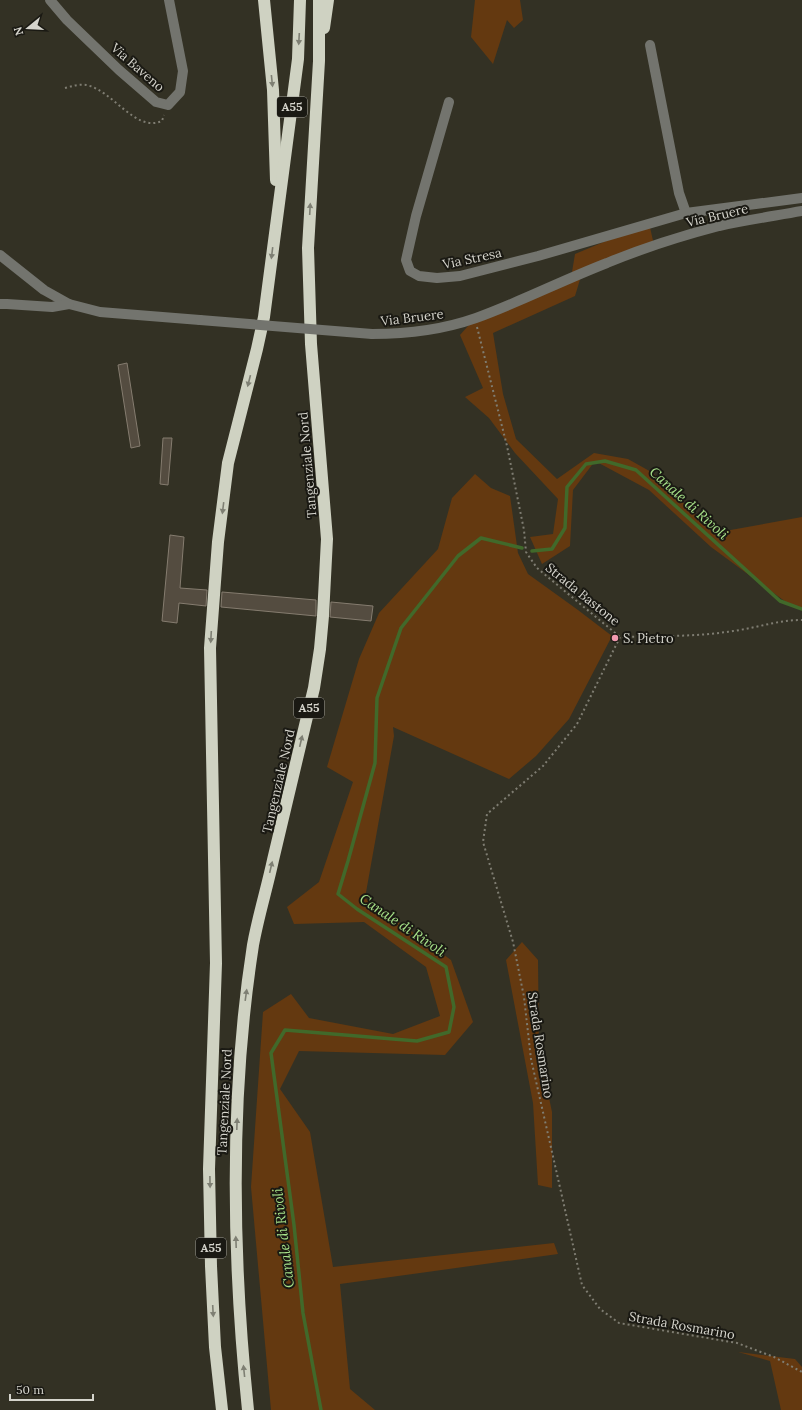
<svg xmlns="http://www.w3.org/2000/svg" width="802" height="1410" font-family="Lora,serif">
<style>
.green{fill:#643910}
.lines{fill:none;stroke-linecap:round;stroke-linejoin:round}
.stream{stroke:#41692a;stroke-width:3.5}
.building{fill:#544c40;stroke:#857c6f}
.path{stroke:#7f7d72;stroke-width:2;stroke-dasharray:2 3;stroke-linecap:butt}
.minor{stroke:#73746e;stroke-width:10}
.highway{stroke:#cfd2c2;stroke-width:12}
.minor-bridge{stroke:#73746e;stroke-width:10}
.oneway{fill:#7e7f73}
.poi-dot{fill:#f29ab0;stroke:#1a1913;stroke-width:1.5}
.labels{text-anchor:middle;stroke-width:4;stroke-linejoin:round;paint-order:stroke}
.shield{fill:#1a1913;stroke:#9d9c94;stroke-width:1}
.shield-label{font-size:12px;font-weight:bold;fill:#d5d4cc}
.street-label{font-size:13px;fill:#d5d4cc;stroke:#1a1913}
.poi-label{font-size:13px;fill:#d5d4cc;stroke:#1a1913;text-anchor:start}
.water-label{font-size:14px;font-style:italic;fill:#a7e289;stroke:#1a1913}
</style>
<rect width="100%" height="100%" fill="#333124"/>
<g class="green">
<polygon points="475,0 520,0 523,20 514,28 507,20 493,64 471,37"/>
<polygon points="649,223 654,245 582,273 575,296 493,333 503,394 516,439 557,479 594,453 628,459 653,473 714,533 802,517 802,608 790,605 711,547 649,490 595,461 573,490 570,546 542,564 530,537 553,534 558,499 515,453 489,418 465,397 483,388 460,335 475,318 571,278 575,254"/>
<polygon points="475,474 491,488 510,496 518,553 528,574 578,610 612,636 569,719 536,756 509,779 393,727 394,736 365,898 451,960 473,1022 445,1055 299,1051 280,1089 310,1132 333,1267 554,1243 558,1254 340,1284 350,1389 375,1410 271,1410 251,1187 263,1012 291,994 309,1018 393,1034 440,1016 426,967 364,922 294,924 287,907 319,882 353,782 327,767 359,659 379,613 438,549 452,498"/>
<polygon points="522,942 538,960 539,1050 552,1112 552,1188 538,1185 533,1103 506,960"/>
<polygon points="738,1352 795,1359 802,1367 802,1410 781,1410 770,1361"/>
</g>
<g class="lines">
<g class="stream">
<polyline points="532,551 552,549 565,528 567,487 586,464 605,461 636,470 780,601 802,609"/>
<polyline points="321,1410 303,1313 294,1225 271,1053 285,1030 417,1041 449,1032 454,1007 446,967 357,909 338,894 348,861 375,763 377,698 401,628 458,556 481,538 522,548"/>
</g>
</g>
<g class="building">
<polygon points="127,363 140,446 131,448 118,365"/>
<polygon points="163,438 172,438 168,485 160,484"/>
<polygon points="170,535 184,537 180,588 207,590 206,606 179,603 177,623 162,621"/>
<polygon points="222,592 316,600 316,616 221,607"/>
<polygon points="331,602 373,606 371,621 330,617"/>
</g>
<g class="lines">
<g class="path">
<path d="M65,88C72,86 79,84 86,85C113,90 135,133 162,121L164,115"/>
<path d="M477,327L507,446L524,530L526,552L537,568L620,637C658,636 696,637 733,631C756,628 778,620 802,620"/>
<polyline points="620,637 577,724 543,766 487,814 483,842 513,942 524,997 531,1059 582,1285 600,1309 619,1323 737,1343 774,1357 802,1372"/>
</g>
<g class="minor">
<polyline points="50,0 67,20 119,70 156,102 168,105 180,92 183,71 169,0"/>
<polyline points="650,45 679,193 686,213"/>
<polyline points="449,102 416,216 406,260 410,271 419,276 437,278 460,276 538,256 686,213 802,198"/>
<polyline points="0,255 44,290 69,304 100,312 200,320"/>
<polyline points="0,304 7,304 52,307 69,304"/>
<path d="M372,334C407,334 442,330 476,318C520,302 563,280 607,263C643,248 681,236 719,226C746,220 774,216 802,211"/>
</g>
<g class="highway">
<polyline points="264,0 273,90 276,180"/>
<polyline points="324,28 328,0"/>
<polyline points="222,1410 215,1347 211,1266 209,1169 216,963 210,648 218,542 228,463 257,349 264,317 298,59 300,0"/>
<path d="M248,1410C232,1255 229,1099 253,945C258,917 267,888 273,860C287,802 300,745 314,688L320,649L323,616L327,539L311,344L308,248L319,61V0"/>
</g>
<polyline class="minor-bridge" points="200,320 372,334"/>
</g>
<defs><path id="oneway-solid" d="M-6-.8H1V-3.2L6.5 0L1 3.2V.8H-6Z"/></defs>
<g class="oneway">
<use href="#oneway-solid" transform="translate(299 39) rotate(93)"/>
<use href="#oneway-solid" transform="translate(272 81) rotate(84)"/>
<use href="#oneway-solid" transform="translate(310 209) rotate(-87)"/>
<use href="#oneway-solid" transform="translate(272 253) rotate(97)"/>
<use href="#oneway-solid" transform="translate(249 381) rotate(104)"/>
<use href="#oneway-solid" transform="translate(223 508) rotate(97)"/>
<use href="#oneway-solid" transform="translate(211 637) rotate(93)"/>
<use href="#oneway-solid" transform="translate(301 741) rotate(-77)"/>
<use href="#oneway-solid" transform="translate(271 867) rotate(-77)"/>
<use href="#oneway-solid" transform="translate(246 995) rotate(-82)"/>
<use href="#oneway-solid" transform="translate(237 1124) rotate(-88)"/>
<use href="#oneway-solid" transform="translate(210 1182) rotate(89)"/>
<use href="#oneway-solid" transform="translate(236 1242) rotate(-92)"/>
<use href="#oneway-solid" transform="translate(213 1311) rotate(87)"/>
<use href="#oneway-solid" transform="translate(244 1371) rotate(-96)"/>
</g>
<circle class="poi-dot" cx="615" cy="638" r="4"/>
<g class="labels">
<g class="shield">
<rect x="277" y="97" width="30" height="20" rx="3"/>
<rect x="294" y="698" width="30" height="20" rx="3"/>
<rect x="196" y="1238" width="30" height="20" rx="3"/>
</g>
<g class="shield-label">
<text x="292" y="111">A55</text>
<text x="309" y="712">A55</text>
<text x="211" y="1252">A55</text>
</g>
<g class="street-label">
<text transform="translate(138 67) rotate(41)" y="5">Via Baveno</text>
<text transform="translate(717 215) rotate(-13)" y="5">Via Bruere</text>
<text transform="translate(472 258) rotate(-12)" y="5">Via Stresa</text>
<text transform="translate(412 317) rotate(-7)" y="5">Via Bruere</text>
<text transform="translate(307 465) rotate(-95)" y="5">Tangenziale Nord</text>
<text transform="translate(583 594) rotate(39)" y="5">Strada Bastone</text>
<text transform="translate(278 781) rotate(-77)" y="5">Tangenziale Nord</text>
<text transform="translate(541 1045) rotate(81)" y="5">Strada Rosmarino</text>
<text transform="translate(224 1102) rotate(-87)" y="5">Tangenziale Nord</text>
<text transform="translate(682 1325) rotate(10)" y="5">Strada Rosmarino</text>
</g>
<g class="poi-label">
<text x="623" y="643">S. Pietro</text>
</g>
<g class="water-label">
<text transform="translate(689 503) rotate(42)" y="5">Canale di Rivoli</text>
<text transform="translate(403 925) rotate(34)" y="5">Canale di Rivoli</text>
<text transform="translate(283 1238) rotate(-97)" y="5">Canale di Rivoli</text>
</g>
</g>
<g transform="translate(28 28) rotate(252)" stroke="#1a1913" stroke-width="3" paint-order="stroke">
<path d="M0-3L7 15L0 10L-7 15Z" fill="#d5d4cc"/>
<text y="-6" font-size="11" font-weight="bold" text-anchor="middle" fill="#d5d4cc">N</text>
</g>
<path d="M10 1394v6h83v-6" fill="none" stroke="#d5d4cc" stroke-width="2"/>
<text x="16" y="1394" font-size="12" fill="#d5d4cc" stroke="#1a1913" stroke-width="3" paint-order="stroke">50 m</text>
</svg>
